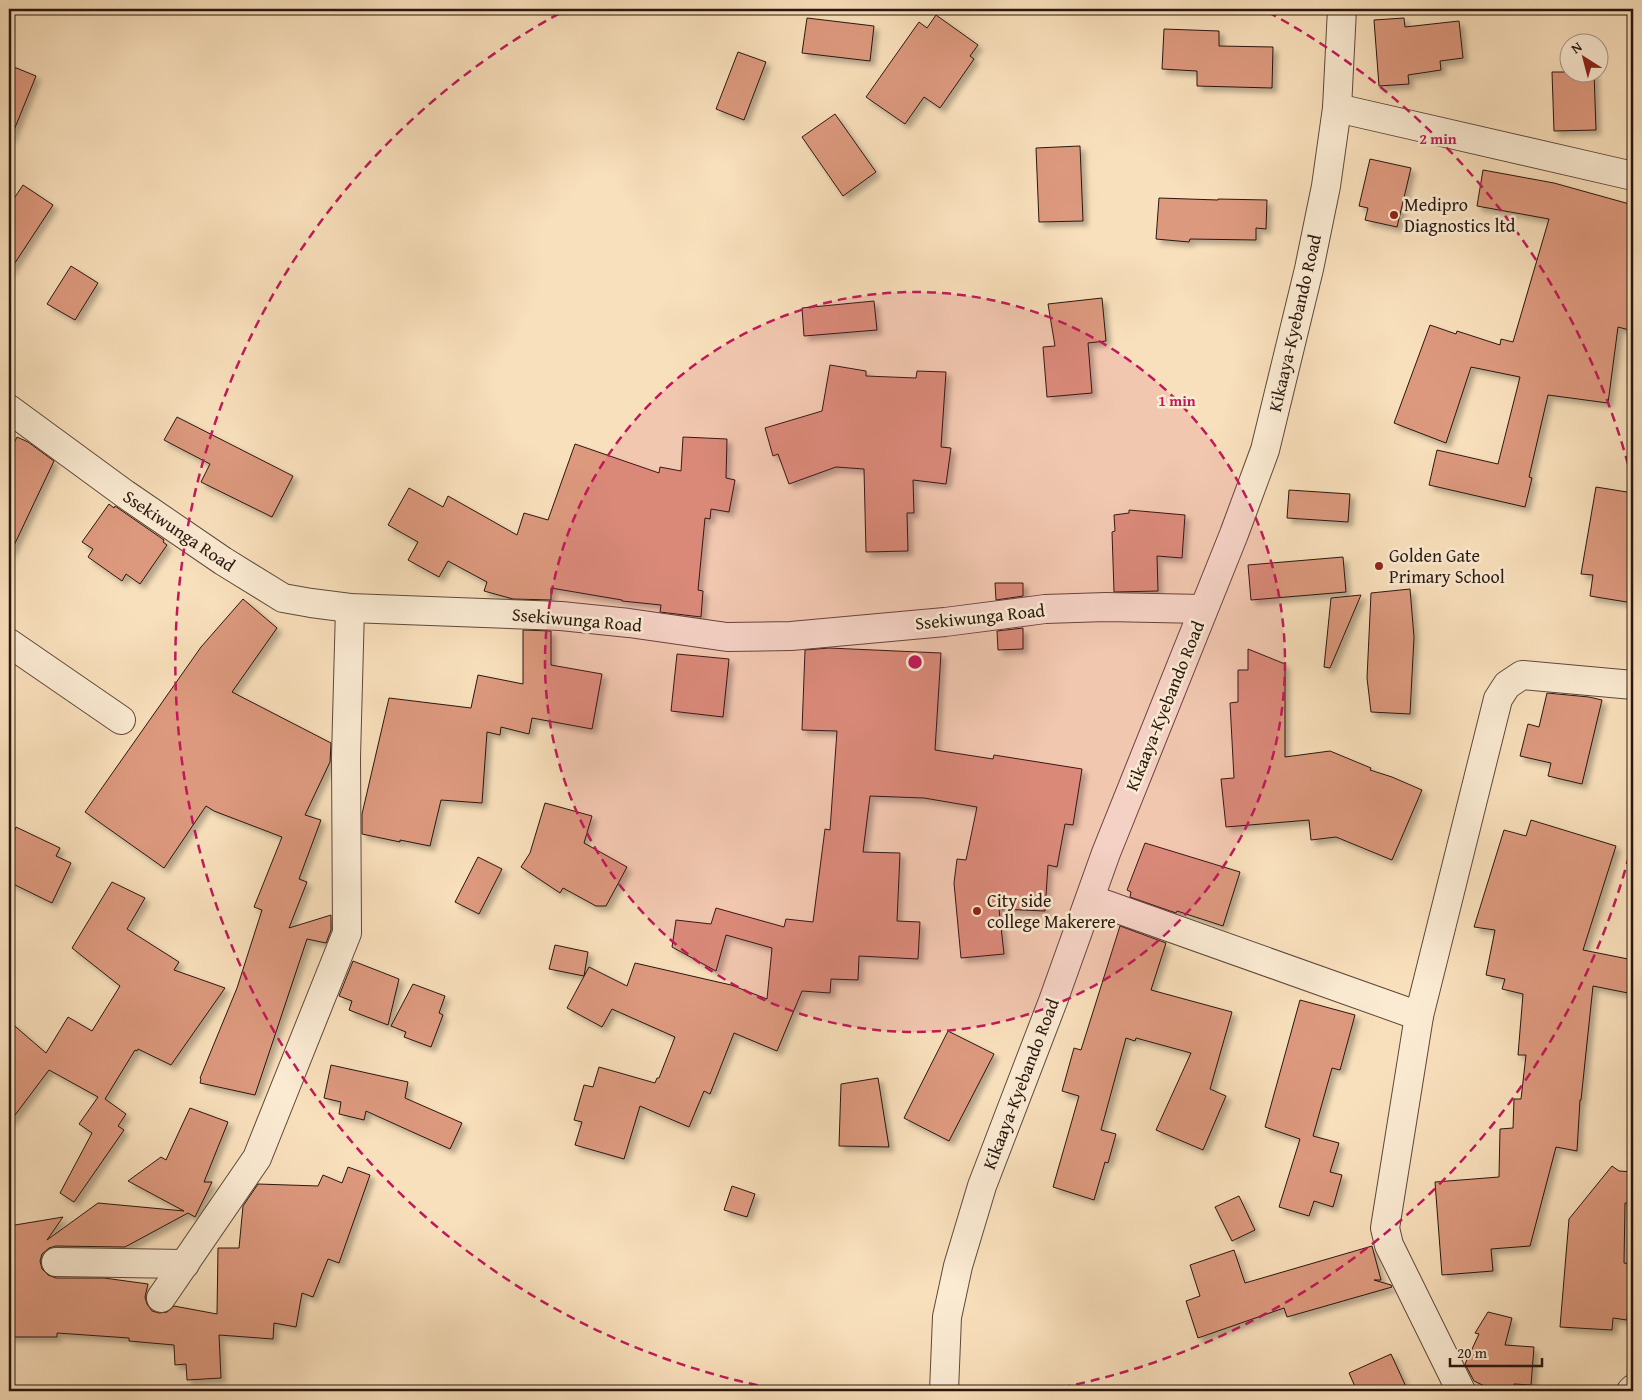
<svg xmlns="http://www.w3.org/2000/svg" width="1642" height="1400" font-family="'Gentium Book Plus',serif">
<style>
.building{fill:#dd997e;stroke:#2a160f;filter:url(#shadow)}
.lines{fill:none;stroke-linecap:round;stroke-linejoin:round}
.minor-casing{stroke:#5e483a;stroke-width:30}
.minor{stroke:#fbebd3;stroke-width:28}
.ring{fill:none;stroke:#c2185b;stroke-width:2.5;stroke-dasharray:9 6}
.poi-dot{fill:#8f2418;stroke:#fbebd3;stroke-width:2}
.labels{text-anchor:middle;stroke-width:5;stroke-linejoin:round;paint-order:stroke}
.poi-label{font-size:18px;fill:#2a160f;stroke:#fbebd3;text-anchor:start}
.street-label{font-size:18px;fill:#2a160f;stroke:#fbebd3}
.centre{fill:#c2185b;stroke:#fbebd3;stroke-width:2.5}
.ring-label{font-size:15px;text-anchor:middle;font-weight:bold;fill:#c2185b;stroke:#fbebd3;stroke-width:5;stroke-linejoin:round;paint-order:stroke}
</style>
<defs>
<filter id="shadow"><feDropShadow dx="4.5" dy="4.5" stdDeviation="2.5" flood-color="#0004"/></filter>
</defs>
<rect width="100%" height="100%" fill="#f9e0bc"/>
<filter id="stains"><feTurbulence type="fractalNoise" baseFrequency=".004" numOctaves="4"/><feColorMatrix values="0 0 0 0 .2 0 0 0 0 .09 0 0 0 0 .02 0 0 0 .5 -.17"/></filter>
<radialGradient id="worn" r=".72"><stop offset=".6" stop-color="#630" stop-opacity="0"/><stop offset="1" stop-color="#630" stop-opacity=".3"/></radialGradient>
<g class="building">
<polygon points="936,15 978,45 970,56 974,59 940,108 924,97 905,124 866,97 919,22 927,28"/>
<polygon points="807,18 874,26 870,61 802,53"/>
<polygon points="1404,18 1405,27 1459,21 1463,58 1440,61 1441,70 1408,75 1409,84 1379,86 1374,20"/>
<polygon points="1164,29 1219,31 1219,46 1273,47 1272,88 1197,86 1197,71 1162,69"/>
<polygon points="738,52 766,62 744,120 716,109"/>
<polygon points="9,65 36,76 10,140 9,140"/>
<polygon points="1552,72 1594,72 1596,130 1554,131"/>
<polygon points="835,114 876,172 843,196 802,137"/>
<polygon points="1080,146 1083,221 1039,222 1036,148"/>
<polygon points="1370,159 1411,168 1397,227 1365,220 1368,208 1359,206"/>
<polygon points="1483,170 1554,183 1633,205 1633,331 1618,327 1608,403 1548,395 1529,477 1532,478 1525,507 1429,485 1437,450 1498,464 1520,377 1471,367 1446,443 1394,423 1430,325 1456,334 1457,331 1500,345 1501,339 1513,342 1549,219 1477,206"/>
<polygon points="23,185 53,205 9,272 9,206"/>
<polygon points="1159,198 1218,200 1218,199 1267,200 1266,229 1256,228 1256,240 1190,239 1189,242 1156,239"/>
<polygon points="71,266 98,283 75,320 47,304"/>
<polygon points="1102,298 1106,341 1088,343 1092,393 1047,397 1043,347 1055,346 1048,304"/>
<polygon points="874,301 877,330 804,336 802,308"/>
<polygon points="830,365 866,371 866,376 916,378 917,371 946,372 941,447 951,448 946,484 913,480 914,513 907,513 908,551 866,552 864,469 836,467 789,484 778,454 773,456 765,428 822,411"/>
<polygon points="177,417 293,476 272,517 201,482 210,464 164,440"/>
<polygon points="17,437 28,442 54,461 9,556 9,453"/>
<polygon points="683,437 727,439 726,478 735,480 729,512 711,509 710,519 705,518 698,590 703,591 701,617 660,612 661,605 622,601 622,600 551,588 551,600 513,599 484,591 487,582 448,561 439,577 408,560 418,542 388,525 409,488 443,507 448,496 517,535 524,513 548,520 575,444 659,473 660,467 681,471"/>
<polygon points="1596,487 1633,493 1633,603 1590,596 1593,575 1581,574"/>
<polygon points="1289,490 1350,494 1348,522 1287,518"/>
<polygon points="109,504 114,508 115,506 164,540 163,542 167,545 140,584 126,574 122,581 88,557 93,549 82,542"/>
<polygon points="1129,510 1185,515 1182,558 1157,556 1158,591 1114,592 1112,532 1115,531 1114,515 1129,513"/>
<polygon points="1343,557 1346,592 1251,600 1248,565"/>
<polygon points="995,583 1023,583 1023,596 996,600"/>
<polygon points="1410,589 1414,637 1410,714 1371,712 1367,678 1371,593"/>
<polygon points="1361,595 1330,668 1324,667 1331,598"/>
<polygon points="243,599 277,628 232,692 331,743 330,762 305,815 321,820 299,879 307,882 289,928 331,915 331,930 326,943 307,939 255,1095 200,1083 201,1079 200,1078 237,988 262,910 254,907 282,837 214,811 206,806 164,868 85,812 201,647"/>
<polygon points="1023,628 1023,649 998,650 997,631"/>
<polygon points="523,630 551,631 551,665 602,674 592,729 532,718 529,734 501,727 500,735 487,732 482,803 441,800 430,846 400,840 400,842 362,834 362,814 389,698 471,708 478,675 523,684"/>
<polygon points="829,648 941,653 935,750 993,759 994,755 1082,769 1073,825 1065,824 1057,867 1048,865 1045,911 999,909 1004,954 961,958 954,883 957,859 966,860 977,807 924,798 870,796 863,852 900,853 897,921 920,922 918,959 859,956 858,980 831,979 830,993 802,991 777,1051 734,1033 710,1094 704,1091 689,1127 640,1106 624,1159 575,1145 582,1122 574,1120 584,1085 593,1087 599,1067 655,1083 657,1078 659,1078 675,1037 612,1009 602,1027 567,1008 589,967 627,986 635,963 731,985 767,999 772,948 726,935 716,971 672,947 676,920 711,924 716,908 784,927 786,919 813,922 825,829 830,830 837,731 802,730 805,650"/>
<polygon points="1248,649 1285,664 1285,757 1330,751 1371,768 1370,770 1392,777 1422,790 1392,860 1336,837 1311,840 1309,820 1226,827 1221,779 1234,778 1230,703 1238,702 1238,670 1248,670"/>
<polygon points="677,654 729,659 723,717 671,711"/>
<polygon points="1547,693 1589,697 1602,700 1582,784 1548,776 1551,763 1520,756 1528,724 1539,727"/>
<polygon points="545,803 592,816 584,843 627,867 606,906 596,906 563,888 560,893 521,867 530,853"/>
<polygon points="1531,820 1616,846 1583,950 1633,960 1633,994 1593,986 1581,1100 1580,1100 1577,1151 1556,1147 1530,1246 1491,1249 1493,1271 1442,1275 1435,1182 1499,1177 1500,1129 1513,1128 1514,1099 1521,1099 1526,1055 1518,1055 1523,994 1502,989 1505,979 1486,975 1495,930 1474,927 1504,830 1526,836"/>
<polygon points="16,827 60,848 56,856 71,863 52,903 9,882 9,846"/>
<polygon points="1145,843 1240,872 1223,926 1177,911 1176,913 1130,897 1131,892 1127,890"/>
<polygon points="478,857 502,869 479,914 455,902"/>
<polygon points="112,882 145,898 127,929 179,962 174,970 225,988 171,1065 138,1049 137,1051 135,1050 105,1099 126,1114 118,1126 124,1130 74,1202 60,1193 92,1133 79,1124 98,1097 49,1070 9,1123 9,1021 46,1053 68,1017 92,1031 120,986 72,948"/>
<polygon points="1120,926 1166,943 1151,990 1232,1012 1210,1089 1226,1096 1203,1150 1156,1130 1191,1053 1136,1038 1135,1041 1126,1038 1101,1130 1116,1134 1108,1163 1105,1162 1094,1200 1053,1187 1079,1096 1062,1091 1074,1048 1081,1050"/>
<polygon points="555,945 588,952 584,976 549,969"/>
<polygon points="353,961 399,979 388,1025 349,1010 352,1001 339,996"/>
<polygon points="413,984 445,996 439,1013 443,1015 431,1047 404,1037 406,1032 391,1026"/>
<polygon points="1300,1000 1355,1015 1340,1070 1332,1068 1313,1136 1339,1143 1330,1172 1342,1175 1333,1207 1314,1201 1309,1216 1279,1207 1300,1139 1265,1127"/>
<polygon points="948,1031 994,1054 949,1141 904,1118"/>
<polygon points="331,1065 408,1082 405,1098 462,1123 450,1149 366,1111 364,1120 339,1114 341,1102 324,1098"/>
<polygon points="878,1078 889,1147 839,1146 841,1084"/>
<polygon points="190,1108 228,1122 204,1182 212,1182 195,1217 188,1213 125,1247 56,1246 49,1248 42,1254 40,1261 42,1269 48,1275 56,1278 104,1278 148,1284 145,1297 147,1304 152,1311 159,1313 167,1312 174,1306 217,1314 218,1248 239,1248 243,1206 258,1184 318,1186 323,1175 342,1183 348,1167 370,1175 339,1263 328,1259 313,1297 302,1293 296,1327 274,1323 273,1339 219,1335 221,1378 187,1380 186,1364 175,1365 174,1345 129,1341 129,1338 57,1333 57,1337 9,1337 9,1226 63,1217 47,1240 98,1203 184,1211 128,1181 161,1157 166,1160"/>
<polygon points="1612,1166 1619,1171 1633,1172 1633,1204 1625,1203 1624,1263 1631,1264 1627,1320 1613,1318 1612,1330 1560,1327 1569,1219"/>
<polygon points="732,1186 755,1194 747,1217 724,1210"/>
<polygon points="1239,1196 1255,1230 1232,1241 1215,1207"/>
<polygon points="1372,1246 1381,1280 1374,1280 1391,1285 1392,1287 1287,1317 1284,1308 1198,1338 1186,1301 1200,1296 1190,1265 1234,1250 1245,1283"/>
<polygon points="1488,1312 1512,1318 1505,1345 1534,1347 1531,1385 1514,1384 1513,1391 1491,1389 1474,1381 1465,1364 1479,1334 1475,1333"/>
<polygon points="1391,1354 1408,1391 1357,1391 1349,1373"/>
</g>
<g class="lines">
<g class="minor-casing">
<g id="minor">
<polyline points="1337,108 1633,176"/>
<polyline points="9,409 125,494 223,561 283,598 311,603 350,608 561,616 629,623 727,637 791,636 945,622 1045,609 1106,607 1203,609"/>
<polyline points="9,643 121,720"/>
<polyline points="1090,899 1419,1016"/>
<polyline points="56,1262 185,1264"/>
<polyline points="161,1298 257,1158 347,933 346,757 350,608"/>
<polyline points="944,1391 947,1317 958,1266 982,1186 1053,1001 1106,853 1234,534 1265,450 1309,269 1326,186 1337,108 1342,9"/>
<polyline points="1461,1391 1389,1245 1385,1228 1419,1016 1498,699 1507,685 1522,675 1633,685"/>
<polyline points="1631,1391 1633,1389"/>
</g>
</g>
<use href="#minor" class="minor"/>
</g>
<circle cx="915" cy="662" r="370" fill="#c2185b" fill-opacity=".12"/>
<g class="ring">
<circle cx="915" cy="662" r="370"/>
<path d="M1633 841A740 740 0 0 1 1043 1391M787 1391A740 740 0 0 1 562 12M1268 12A740 740 0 0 1 1633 483"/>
</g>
<g class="poi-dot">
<circle cx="1394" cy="215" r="5"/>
<circle cx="1379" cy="566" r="5"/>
<circle cx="977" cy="911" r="5"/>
</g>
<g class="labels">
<g class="poi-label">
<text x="1404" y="211">Medipro<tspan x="1404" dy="21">Diagnostics ltd</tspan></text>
<text x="1389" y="562">Golden Gate<tspan x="1389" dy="21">Primary School</tspan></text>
<text x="987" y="907">City side<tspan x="987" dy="21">college Makerere</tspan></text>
</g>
<g class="street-label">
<text transform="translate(1295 323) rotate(-77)" y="6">Kikaaya-Kyebando Road</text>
<text transform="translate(179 531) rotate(34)" y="6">Ssekiwunga Road</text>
<text transform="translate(980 617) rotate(-6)" y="6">Ssekiwunga Road</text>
<text transform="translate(577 620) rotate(5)" y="6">Ssekiwunga Road</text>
<text transform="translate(1165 706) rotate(-68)" y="6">Kikaaya-Kyebando Road</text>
<text transform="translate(1021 1084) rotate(-69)" y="6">Kikaaya-Kyebando Road</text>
</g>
</g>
<circle cx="915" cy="662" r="8" class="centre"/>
<g class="ring-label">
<text x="1438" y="144">2 min</text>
<text x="1177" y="406">1 min</text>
</g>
<rect width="1642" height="1400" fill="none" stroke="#f9e0bc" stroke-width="30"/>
<rect x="10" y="10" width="1622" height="1380" fill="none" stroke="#2a160f" stroke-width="2.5"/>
<rect x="15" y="15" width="1612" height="1370" fill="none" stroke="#2a160f"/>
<g transform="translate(1584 58) rotate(324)"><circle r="24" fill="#fbebd3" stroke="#a79685"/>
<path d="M0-4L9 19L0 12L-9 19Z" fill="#8f2418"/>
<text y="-8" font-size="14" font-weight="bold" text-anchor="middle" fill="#2a160f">N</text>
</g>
<path d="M1450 1358v8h92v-8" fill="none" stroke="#2a160f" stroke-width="2.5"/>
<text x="1457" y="1358" font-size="15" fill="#2a160f" stroke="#fbebd3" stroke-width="4" paint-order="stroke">20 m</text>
<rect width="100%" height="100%" filter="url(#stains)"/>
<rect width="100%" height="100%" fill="url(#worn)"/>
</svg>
